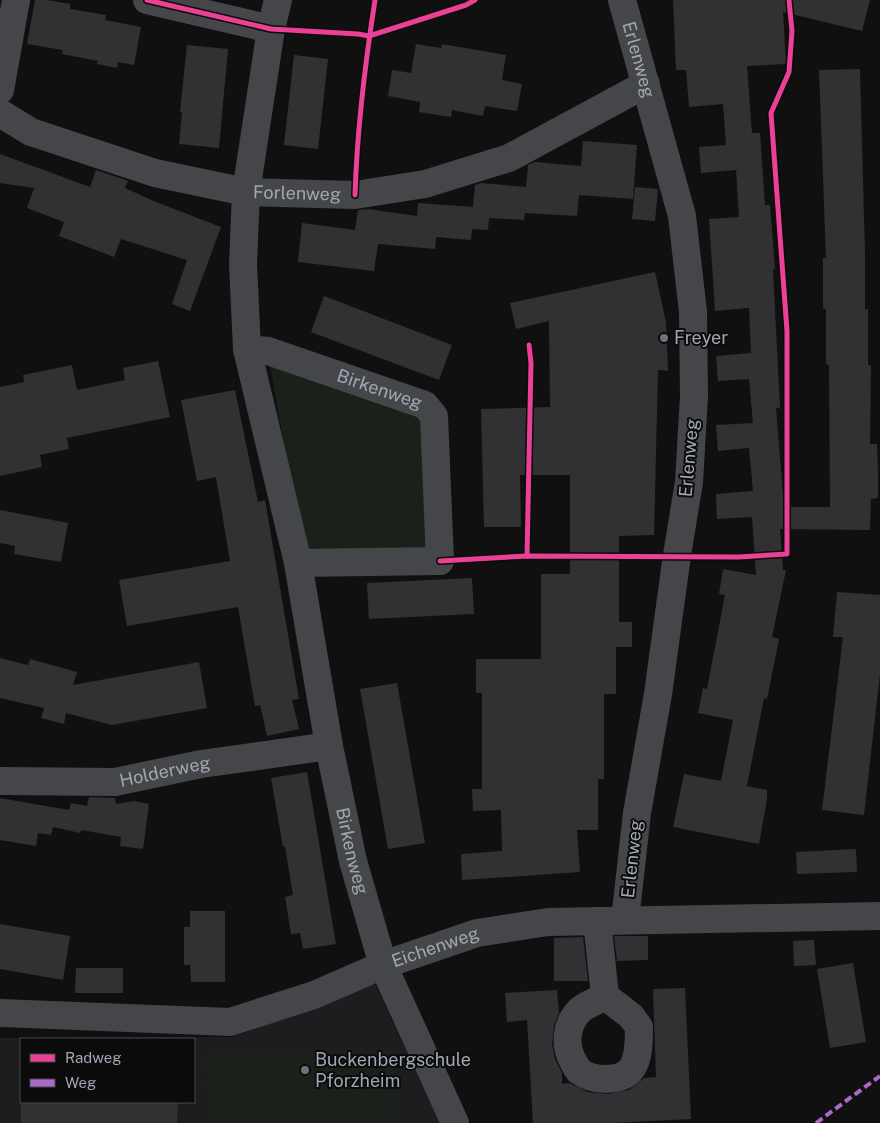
<svg xmlns="http://www.w3.org/2000/svg" width="880" height="1123" font-family="'Public Sans',sans-serif">
<style>
.built{fill:#1d1d1f;fill-rule:evenodd}
.green{fill:#1a211b}
.building{fill:#313133}
.lines{fill:none;stroke-linecap:round;stroke-linejoin:round}
.minor{stroke:#454649;stroke-width:28}
.quiet{stroke:#ac68c9;stroke-width:4;stroke-dasharray:8 4;stroke-linecap:butt}
.cycleway-casing{stroke:#0b0b0c;stroke-width:8}
.cycleway{stroke:#ea4096;stroke-width:5}
.poi-dot{fill:#6e727a;stroke:#0b0b0c;stroke-width:2}
.labels{text-anchor:middle;stroke-width:4;stroke-linejoin:round;paint-order:stroke}
.street-label{font-size:18px;fill:#a1a7b2;stroke:#0b0b0c}
.poi-label{font-size:18px;fill:#a1a7b2;stroke:#0b0b0c;text-anchor:start}
</style>
<rect width="100%" height="100%" fill="#101011"/>
<path class="built" d="M374,982L440,1123H0V1038L231,1037ZM21,1039H194V1102H21Z"/>
<g class="green">
<polygon points="269,360 425,406 439,560 304,556"/>
<polygon points="394,1049 395,1123 207,1123 205,1053"/>
</g>
<g class="building">
<polygon points="35,0 47,0 70,4 70,9 106,15 105,20 141,27 134,65 118,62 117,68 97,64 98,61 62,54 63,50 27,44"/>
<polygon points="673,0 870,0 862,31 783,12 786,64 747,66 752,133 760,133 765,205 770,205 775,269 773,270 780,408 776,408 784,507 830,507 829,365 826,364 826,309 823,309 823,258 826,258 819,70 860,69 865,255 865,309 868,309 868,365 871,365 870,444 877,444 878,471 878,498 871,499 870,530 780,529 783,570 786,570 772,637 779,639 767,699 764,698 747,786 767,790 767,799 759,844 673,827 684,774 721,781 733,720 698,713 703,688 707,689 725,595 719,594 723,569 756,575 752,517 717,519 716,494 753,491 749,448 718,451 716,425 753,423 749,379 718,381 716,356 751,353 749,308 715,311 709,219 739,217 736,170 701,173 699,147 726,145 723,104 689,107 686,70 676,70"/>
<polygon points="416,44 441,48 442,44 506,55 502,80 522,84 517,111 485,106 483,116 452,110 451,117 419,112 420,102 388,96 392,70 411,73"/>
<polygon points="187,45 228,49 219,148 179,144 182,112 180,112"/>
<polygon points="294,55 328,59 318,149 284,145"/>
<polygon points="583,141 637,145 633,199 579,195 577,216 525,213 524,220 489,218 488,230 472,229 471,240 436,237 435,249 378,244 374,271 298,262 302,223 355,230 358,210 368,209 417,216 418,203 473,207 475,185 481,183 526,187 528,165 535,162 581,166"/>
<polygon points="0,154 90,187 96,170 128,181 125,188 156,202 221,227 190,311 172,304 187,260 121,239 114,257 59,236 64,222 27,208 34,188 0,183"/>
<polygon points="635,187 658,189 655,221 632,219"/>
<polygon points="655,272 666,322 668,371 658,370 654,535 619,536 619,622 632,622 632,647 616,647 616,694 604,694 604,779 598,779 598,830 577,830 580,872 462,880 461,854 502,851 501,810 473,811 472,789 482,789 482,693 476,693 476,659 541,659 541,574 570,574 570,475 520,475 521,527 484,527 481,409 550,407 549,321 516,329 510,303"/>
<polygon points="324,296 452,345 439,380 311,332"/>
<polygon points="158,361 170,417 67,438 69,449 40,455 42,467 0,476 0,387 24,382 23,375 72,365 77,390 125,380 123,368"/>
<polygon points="235,390 258,502 265,500 299,699 292,700 299,729 267,736 260,705 255,706 238,607 127,626 119,580 230,561 216,477 197,481 181,400"/>
<polygon points="0,510 68,523 61,562 14,554 15,546 0,543"/>
<polygon points="472,578 474,614 369,619 367,583"/>
<polygon points="837,592 880,595 880,674 864,815 822,810 843,637 833,637"/>
<polygon points="0,658 28,665 30,659 77,672 73,685 199,662 207,708 112,725 66,713 64,724 41,718 44,708 0,698"/>
<polygon points="397,683 425,843 388,849 360,689"/>
<polygon points="307,772 336,944 303,949 300,933 291,934 285,897 293,895 285,846 283,847 271,778"/>
<polygon points="89,797 115,798 116,804 134,801 149,804 143,849 120,846 121,837 81,830 80,833 53,827 51,835 38,833 36,846 0,840 0,798 69,810 71,803 87,806"/>
<polygon points="856,849 857,872 797,874 796,852"/>
<polygon points="190,911 225,911 225,982 191,982 190,965 184,965 184,927 190,927"/>
<polygon points="0,924 70,936 63,980 0,969"/>
<polygon points="614,936 648,936 648,960 617,961"/>
<polygon points="583,937 588,981 554,981 554,938"/>
<polygon points="814,940 816,965 794,966 793,941"/>
<polygon points="853,963 866,1042 830,1048 817,969"/>
<polygon points="76,968 123,968 123,993 75,993"/>
<polygon points="685,988 691,1119 612,1123 533,1123 527,1020 507,1022 505,993 557,990 559,1013 554,1026 552,1044 555,1059 562,1073 562,1084 569,1083 588,1092 608,1094 629,1090 644,1078 656,1077 653,989"/>
<polygon points="21,1102 178,1102 177,1123 21,1123"/>
</g>
<g class="lines">
<g class="minor">
<polyline points="147,0 271,29"/>
<path id="s1" d="M278,0L271,29L246,192L243,264L247,349L298,563L329,746L353,861L383,965L455,1123"/>
<path id="s2" d="M622,0L682,216L693,312L694,396L689,482L677,555L658,694L637,813L625,920"/>
<polyline points="0,90 16,0"/>
<path id="s3" d="M0,113L31,132L155,173L246,192L355,195L425,184L509,158L646,84"/>
<path id="s4" d="M247,349L268,351L425,405L434,416L440,561L298,563"/>
<path id="s5" d="M0,781L115,782L201,764L329,746"/>
<path d="M597,921L605,996L631,1016L639,1027C639,1040 639,1058 632,1068C622,1083 592,1081 579,1071C577,1069 575,1064 573,1061C564,1045 566,1025 579,1011C585,1005 597,1001 605,996"/>
<path id="s6" d="M0,1013L230,1022L314,995L383,965L477,933L548,922L880,916"/>
</g>
<polyline class="quiet" points="816,1123 880,1076"/>
<g class="cycleway-casing">
<g id="cycleway">
<polyline points="147,0 271,29 358,34 369,36 466,5 475,0"/>
<path d="M355,195C357,130 365,64 375,0"/>
<polyline points="527,556 531,363 529,345"/>
<polyline points="440,561 527,556 738,557 787,554 787,331 771,113 789,72 792,31 789,0"/>
</g>
</g>
<use href="#cycleway" class="cycleway"/>
</g>
<g class="poi-dot">
<circle cx="664" cy="338" r="5"/>
<circle cx="305" cy="1070" r="5"/>
</g>
<g class="labels">
<g class="street-label">
<text dy="6" stroke="none"><textPath href="#s2" startOffset="62">Erlenweg</textPath></text>
<text dy="6" stroke="none"><textPath href="#s3" startOffset="311">Forlenweg</textPath></text>
<text dy="6" stroke="none"><textPath href="#s4" startOffset="139">Birkenweg</textPath></text>
<text transform="translate(689 458) rotate(-85)" y="6">Erlenweg</text>
<text dy="6" stroke="none"><textPath href="#s5" startOffset="166">Holderweg</textPath></text>
<text dy="6" stroke="none"><textPath href="#s1" startOffset="865">Birkenweg</textPath></text>
<text transform="translate(632 859) rotate(-84)" y="6">Erlenweg</text>
<text dy="6" stroke="none"><textPath href="#s6" startOffset="449">Eichenweg</textPath></text>
</g>
<g class="poi-label">
<text x="674" y="344">Freyer</text>
<text x="315" y="1066">Buckenbergschule<tspan x="315" dy="21">Pforzheim</tspan></text>
</g>
</g>
<rect x="20" y="1038" width="175" height="65" fill="#0b0b0c" stroke="#47494e"/>
<rect x="30" y="1054" width="25" height="8" fill="#ea4096" stroke="#47494e"/>
<text x="65" y="1063" font-size="15" fill="#a1a7b2">Radweg</text>
<rect x="30" y="1079" width="25" height="8" fill="#ac68c9" stroke="#47494e"/>
<text x="65" y="1088" font-size="15" fill="#a1a7b2">Weg</text>
</svg>
